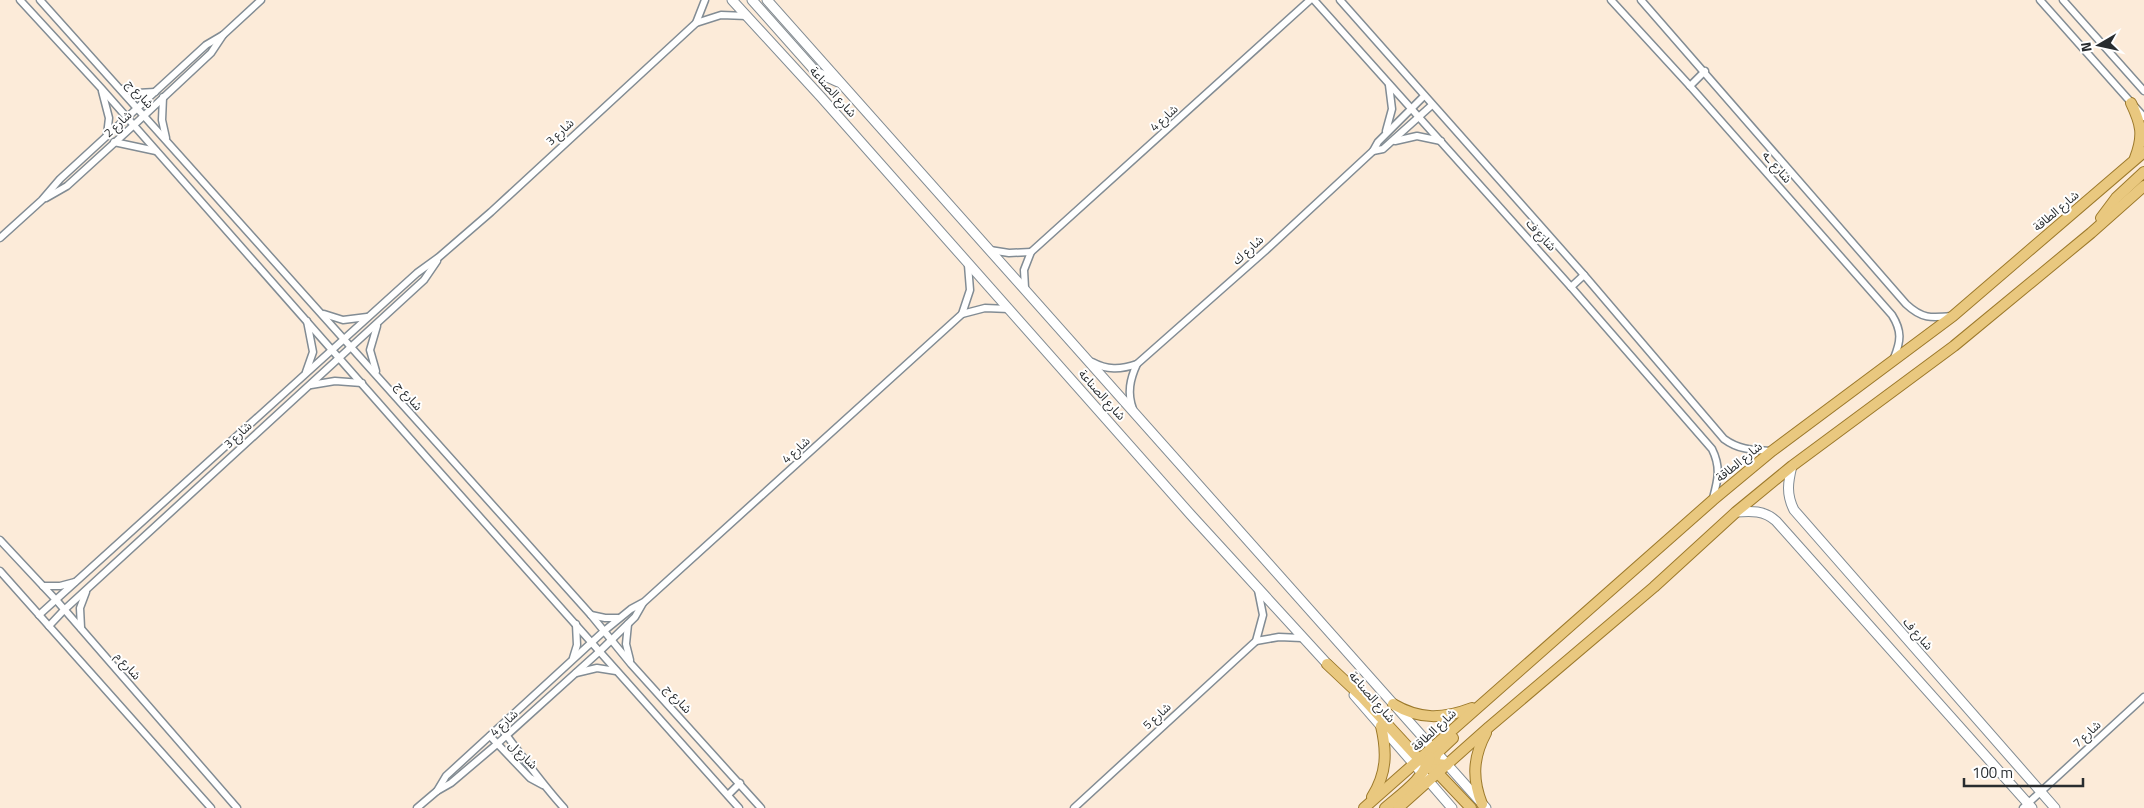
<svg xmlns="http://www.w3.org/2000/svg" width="2144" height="808" font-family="'Titillium Web','Noto Sans Arabic',sans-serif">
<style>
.industrial{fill:#fcebd9}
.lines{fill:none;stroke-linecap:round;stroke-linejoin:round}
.street-casing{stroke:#828c94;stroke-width:9}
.secondary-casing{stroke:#828c94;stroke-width:11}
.primary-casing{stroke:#9c792b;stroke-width:12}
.street{stroke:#fff;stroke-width:6}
.secondary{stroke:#fff;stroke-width:9}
.primary{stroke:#e9c87f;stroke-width:10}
.labels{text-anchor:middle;stroke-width:4;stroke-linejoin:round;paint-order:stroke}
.street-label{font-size:12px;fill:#282c2f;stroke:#fff}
</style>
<rect width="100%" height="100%" fill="#f3f9fe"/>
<rect class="industrial" x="0" y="0" width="2144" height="808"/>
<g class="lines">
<g class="street-casing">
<g id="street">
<polyline points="20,0 101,88 428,459 739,808"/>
<polyline points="40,0 591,615 631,664 761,808"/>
<path d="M1314,0L1571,287L1712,449C1721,467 1718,480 1713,498"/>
<path d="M1340,0L1584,275L1724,439C1739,450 1753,450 1771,451"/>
<path d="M1611,0L1690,86L1892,315C1902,331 1901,341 1894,358"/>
<path d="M1641,0L1906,304C1922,319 1931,318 1952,316"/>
<polyline points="2040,0 2144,117"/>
<polyline points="2063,0 2144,91"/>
<polyline points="696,23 705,0"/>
<polyline points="1690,86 1705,71"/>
<polyline points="122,89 137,93 155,92"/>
<polyline points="102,91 109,118 107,135"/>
<polyline points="163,97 162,120 166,138"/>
<polyline points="1386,131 1392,109 1389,85"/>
<polyline points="1395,141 1417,136 1441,141"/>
<polyline points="114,142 156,151"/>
<polyline points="1373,151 1383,149 1432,105"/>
<polyline points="46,198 67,186 134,125 211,53 223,35 261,0"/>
<polyline points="0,238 42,200 60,179 206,45 223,35"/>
<polyline points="990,250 1009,253 1031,252"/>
<polyline points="1571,287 1584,275"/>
<polyline points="1025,288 1024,270 1031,252 1310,0"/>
<polyline points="324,314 343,320 367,317"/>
<polyline points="962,314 970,290 968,265"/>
<path d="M1092,362C1107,370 1120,370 1137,364L1265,251L1373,151L1378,142L1424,96"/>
<polyline points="376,371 370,350 377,326"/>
<polyline points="306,372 313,352 307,321"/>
<polyline points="311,385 335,381 362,383"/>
<path d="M1133,409C1127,393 1130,379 1137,364"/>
<polyline points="0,540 57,601 237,808"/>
<polyline points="0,571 211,808"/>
<polyline points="43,586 60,586 75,582"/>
<polyline points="39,615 417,273 439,257 491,212 696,23 721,15 747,16"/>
<polyline points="591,615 605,618 618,618"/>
<polyline points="628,624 626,644 630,660"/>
<polyline points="49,626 64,610 424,280 437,261"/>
<polyline points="81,628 80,608 86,592"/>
<polyline points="1256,641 1279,637 1302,638"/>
<polyline points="573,658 577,645 576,624"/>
<polyline points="576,673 597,668 616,671"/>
<path d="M500,727C521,754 541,783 564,808"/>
<polyline points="490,736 530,778 543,785"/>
<polyline points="437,791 446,776 604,631 631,609 644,602 962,314 985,308 1009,309"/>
<polyline points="728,795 740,783"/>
<polyline points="417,808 437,791 451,783 497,744 600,651 635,617 643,603"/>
<polyline points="1074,808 1256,641 1263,615 1258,590"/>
<polyline points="2023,808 2144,697"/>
</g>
</g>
<g class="secondary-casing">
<g id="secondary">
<polyline points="732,0 821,97 1191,515 1331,668"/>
<polyline points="752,0 816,72 838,82"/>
<polyline points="767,0 1486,808"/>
<path d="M1792,466C1788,482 1786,494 1794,510L2055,808"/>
<path d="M1736,512C1751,511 1764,510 1776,521L2032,808"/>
<polyline points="1354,695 1452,808"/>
</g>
</g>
<g class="primary-casing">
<g id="primary">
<path d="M2131,103C2141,124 2144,135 2135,158"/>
<polyline points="2101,218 2116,198 2144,172"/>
<polyline points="1327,664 1362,697 1420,760 1428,763 1447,765"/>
<path d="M1393,704C1420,720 1443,719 1472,708"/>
<polyline points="1431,769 1437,753 1453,738"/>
<polyline points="1434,769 1471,808"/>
<path d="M1372,797C1387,773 1387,752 1381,726"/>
<path d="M1482,804C1472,779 1473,757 1486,733"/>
<polyline points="1364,808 1713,500 1772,451 1953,316 2144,152"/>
<path d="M1385,808C1401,794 1424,779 1430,757"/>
<polyline points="1398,808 1489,727 1654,587 1736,512 1792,466 1954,346 2091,233 2144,186"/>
</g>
</g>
<use href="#street" class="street"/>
<use href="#secondary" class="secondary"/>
<use href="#primary" class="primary"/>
</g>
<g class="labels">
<g class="street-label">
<text transform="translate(833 92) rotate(48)" y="4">شارع الصناعة</text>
<text transform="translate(140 94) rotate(48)" y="4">شارع ج</text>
<text transform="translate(1164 118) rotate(-42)" y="4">شارع 4</text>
<text transform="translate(118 124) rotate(-43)" y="4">شارع 2</text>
<text transform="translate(560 132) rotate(-43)" y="4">شارع 3</text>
<text transform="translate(1777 167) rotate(49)" y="4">شارع ـه</text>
<text transform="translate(2056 211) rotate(-40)" y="4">شارع الطاقة</text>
<text transform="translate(1541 235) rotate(48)" y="4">شارع ف</text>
<text transform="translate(1248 250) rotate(-42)" y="4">شارع ك</text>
<text transform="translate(1102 395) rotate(48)" y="4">شارع الصناعة</text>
<text transform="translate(409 396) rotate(49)" y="4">شارع ج</text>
<text transform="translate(238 435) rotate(-43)" y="4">شارع 3</text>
<text transform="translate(796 450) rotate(-42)" y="4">شارع 4</text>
<text transform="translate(1739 462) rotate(-39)" y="4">شارع الطاقة</text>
<text transform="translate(1918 634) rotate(49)" y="4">شارع ف</text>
<text transform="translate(128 666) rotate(49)" y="4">شارع م</text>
<text transform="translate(1372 697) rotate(49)" y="4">شارع الصناعة</text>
<text transform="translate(678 699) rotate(48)" y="4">شارع ج</text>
<text transform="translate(1157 716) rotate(-42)" y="4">شارع 5</text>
<text transform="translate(504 723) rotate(-42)" y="4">شارع 4</text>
<text transform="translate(1434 730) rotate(-43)" y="4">شارع الطاقة</text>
<text transform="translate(2087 734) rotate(-43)" y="4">شارع 7</text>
<text transform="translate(523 755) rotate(44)" y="4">شارع ل</text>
</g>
</g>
<g transform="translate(2099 45) rotate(261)" stroke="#ffffff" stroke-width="4" paint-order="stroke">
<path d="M0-4L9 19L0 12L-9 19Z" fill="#282c2f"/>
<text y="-8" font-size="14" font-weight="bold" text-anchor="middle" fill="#282c2f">N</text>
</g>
<path d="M1964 778v8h119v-8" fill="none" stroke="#282c2f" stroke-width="2.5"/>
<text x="1972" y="778" font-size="15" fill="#282c2f" stroke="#ffffff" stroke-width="4" paint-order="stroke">100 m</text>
</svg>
